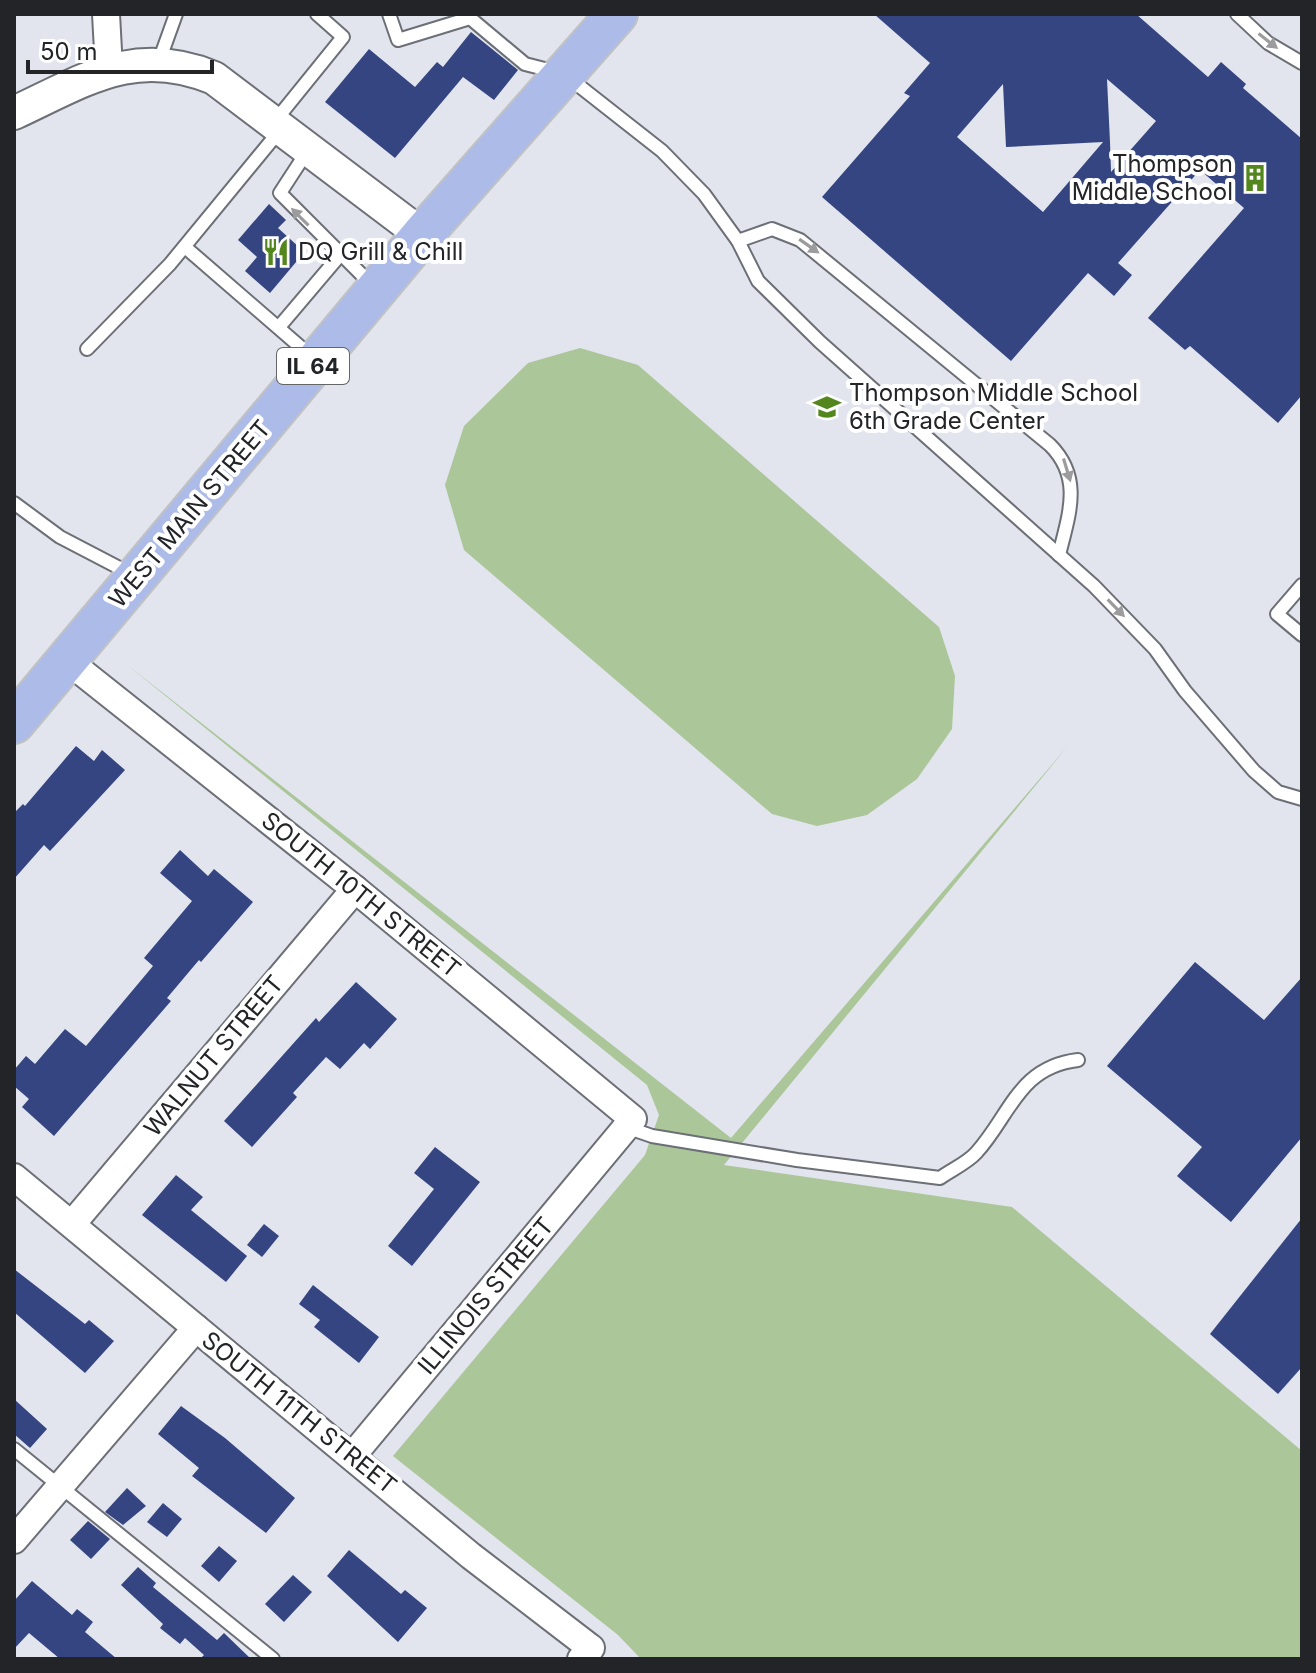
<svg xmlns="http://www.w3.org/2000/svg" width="1316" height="1673" font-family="Inter,sans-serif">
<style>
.green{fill:#abc699}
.building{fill:#354581;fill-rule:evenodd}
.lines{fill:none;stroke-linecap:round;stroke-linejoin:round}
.service-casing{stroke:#6c6f76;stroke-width:16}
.minor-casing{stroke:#6c6f76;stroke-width:30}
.tertiary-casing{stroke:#6c6f76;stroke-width:36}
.primary-casing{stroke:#c1c2c3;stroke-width:44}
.service{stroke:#fff;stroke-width:12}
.minor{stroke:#fff;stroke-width:26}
.tertiary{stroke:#fff;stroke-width:32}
.primary{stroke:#adbbe8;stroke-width:40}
.oneway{fill:#9c9c9e}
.labels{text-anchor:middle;stroke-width:8;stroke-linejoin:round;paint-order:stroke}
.shield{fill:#fff;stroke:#646668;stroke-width:2}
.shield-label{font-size:22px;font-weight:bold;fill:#222427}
.poi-label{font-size:24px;fill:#222427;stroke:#fff;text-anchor:start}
.street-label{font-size:24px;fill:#222427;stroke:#fff}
</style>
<rect width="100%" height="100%" fill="#e2e5ee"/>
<g class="green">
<polygon points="580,348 638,365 939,627 955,676 952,729 917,779 867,815 817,826 772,814 464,550 445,485 464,426 528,363"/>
<polygon points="126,664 731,1138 1068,746 724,1165 1012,1207 1302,1451 1302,1659 641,1659 618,1635 393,1456 645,1155 659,1115 647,1085"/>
</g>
<g class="building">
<path d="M874,14H1136L1208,77L1221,62L1246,84L1243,88L1302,139V395L1278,423L1190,346L1185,350L1148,318L1244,208L1200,170L1118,263L1132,275L1114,296L1088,273L1011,361L822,197L910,96L904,93L930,63ZM1107,79L1156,121L1111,172L1110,142ZM1003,84L1006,147L1103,142L1043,212L957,137Z"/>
<polygon points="471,32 518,70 494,100 463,77 395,158 325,102 369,49 415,87 437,62 443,67"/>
<polygon points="269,204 286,220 278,228 300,248 302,255 270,293 245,271 257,257 238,240"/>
<polygon points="76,746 94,761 102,750 125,770 50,851 44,845 14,879 14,813 23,804 25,806"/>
<polygon points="180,850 208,876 214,869 253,902 201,962 199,960 167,998 171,1001 54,1136 22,1107 29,1099 14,1086 14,1070 26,1056 35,1064 65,1029 86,1046 153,966 144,958 192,901 160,873"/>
<polygon points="1195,962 1264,1020 1302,977 1302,1137 1231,1222 1177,1176 1202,1147 1107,1066"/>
<polygon points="356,982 397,1019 370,1049 364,1043 340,1069 326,1057 293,1093 297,1097 252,1147 224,1121 316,1018 319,1022"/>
<polygon points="435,1147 480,1182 412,1266 388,1246 434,1189 414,1173"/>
<polygon points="176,1175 203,1197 191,1210 247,1256 226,1282 142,1215"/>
<polygon points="1302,1218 1302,1367 1278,1394 1210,1334"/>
<polygon points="264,1224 279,1236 262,1257 247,1245"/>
<polygon points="14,1269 85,1324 89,1320 114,1341 85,1373 14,1312"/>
<polygon points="313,1285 379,1337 359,1363 314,1327 320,1320 299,1304"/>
<polygon points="14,1399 47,1429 30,1448 14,1434"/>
<polygon points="181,1406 225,1438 295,1498 266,1533 192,1476 199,1468 158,1434"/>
<polygon points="127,1488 146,1506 123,1525 105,1512"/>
<polygon points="163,1503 182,1519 167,1537 147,1522"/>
<polygon points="88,1521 110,1539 91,1559 70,1540"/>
<polygon points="219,1546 237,1561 219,1582 201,1566"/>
<polygon points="349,1550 401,1594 405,1590 427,1608 398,1642 327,1576"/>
<polygon points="138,1567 156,1583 153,1587 217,1640 224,1633 251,1659 200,1659 204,1655 185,1638 180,1644 160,1628 163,1624 121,1585"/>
<polygon points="293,1575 312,1592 284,1622 265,1604"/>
<polygon points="32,1581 72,1615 77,1609 93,1622 85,1632 117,1659 60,1659 29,1633 14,1649 14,1601"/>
</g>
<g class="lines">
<g class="service-casing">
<g id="service">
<polyline points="389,14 398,40 470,18 525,64 564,74 662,151 704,194 738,241 758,281 820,342 1094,586 1155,649 1185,691 1254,771 1278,792 1302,799"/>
<polyline points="1237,14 1268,43 1302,63"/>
<polyline points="158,64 176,14"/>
<polyline points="275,121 343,37 317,14"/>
<polyline points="308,150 280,193 372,285"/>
<path d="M738,241L772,229L800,240L1050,445C1083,478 1069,514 1059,555"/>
<polyline points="185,247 312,357"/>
<polyline points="279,327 340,255"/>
<polyline points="87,349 170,264 281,129"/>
<polyline points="14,503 60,537 131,574"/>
<polyline points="1302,585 1277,614 1302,635"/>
<path d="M626,1127L652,1136L797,1160L940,1178C951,1170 967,1163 976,1153C1010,1116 1018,1067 1078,1060"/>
<polyline points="14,1449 273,1659"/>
</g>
</g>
<g class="minor-casing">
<g id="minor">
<polyline points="106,14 109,69"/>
<polyline points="68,661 355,889 633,1119 353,1455"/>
<polyline points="14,1177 471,1556 587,1645 591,1648 581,1659"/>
<polyline points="72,1224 355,889"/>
<polyline points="14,1540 196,1328"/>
</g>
</g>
<g class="tertiary-casing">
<path id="tertiary" d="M14,113C85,80 135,45 214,78L422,235"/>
</g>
<g class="primary-casing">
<polyline id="primary" points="14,723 422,235 617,14"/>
</g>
<use href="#service" class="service"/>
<use href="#minor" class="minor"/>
<use href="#tertiary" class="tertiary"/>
<use href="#primary" class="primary"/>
</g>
<defs><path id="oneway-solid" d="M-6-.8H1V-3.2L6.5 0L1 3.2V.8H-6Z" transform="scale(2)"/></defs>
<g class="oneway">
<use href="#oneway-solid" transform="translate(1268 41) rotate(38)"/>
<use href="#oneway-solid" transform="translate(300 217) rotate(-135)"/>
<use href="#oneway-solid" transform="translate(809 246) rotate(35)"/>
<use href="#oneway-solid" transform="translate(1067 470) rotate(73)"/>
<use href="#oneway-solid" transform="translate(1116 608) rotate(46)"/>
</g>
<defs>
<g id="building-bare" transform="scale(2.16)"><path d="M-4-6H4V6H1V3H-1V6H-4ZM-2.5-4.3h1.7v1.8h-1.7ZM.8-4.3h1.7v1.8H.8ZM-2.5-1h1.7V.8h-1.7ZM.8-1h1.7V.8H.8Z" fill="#53871d" stroke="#fff" stroke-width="2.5" paint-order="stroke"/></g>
<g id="restaurant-bare" transform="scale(2.16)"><path d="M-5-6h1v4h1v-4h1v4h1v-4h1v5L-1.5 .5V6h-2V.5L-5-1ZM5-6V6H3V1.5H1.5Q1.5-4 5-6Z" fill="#53871d" stroke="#fff" stroke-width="2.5" paint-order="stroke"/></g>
<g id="school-bare" transform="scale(2.16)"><path d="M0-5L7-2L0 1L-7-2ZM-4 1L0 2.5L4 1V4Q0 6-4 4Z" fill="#53871d" stroke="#fff" stroke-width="2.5" paint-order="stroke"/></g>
</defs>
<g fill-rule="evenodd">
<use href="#building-bare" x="1255" y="178"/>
<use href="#restaurant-bare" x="276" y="252"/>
<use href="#school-bare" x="827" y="407"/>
</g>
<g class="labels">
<rect class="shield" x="277" y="348" width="72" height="36" rx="6"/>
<g class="shield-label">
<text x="313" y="374">IL 64</text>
</g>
<g class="poi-label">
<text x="1233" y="172" text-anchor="end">Thompson<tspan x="1233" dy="28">Middle School</tspan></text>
<text x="298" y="260">DQ Grill &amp; Chill</text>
<text x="849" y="401">Thompson Middle School<tspan x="849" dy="28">6th Grade Center</tspan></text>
</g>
<g class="street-label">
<text transform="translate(190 514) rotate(-50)" y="8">WEST MAIN STREET</text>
<text transform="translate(361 895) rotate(39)" y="8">SOUTH 10TH STREET</text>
<text transform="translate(214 1056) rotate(-50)" y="8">WALNUT STREET</text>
<text transform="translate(486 1296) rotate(-50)" y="8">ILLINOIS STREET</text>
<text transform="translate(299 1413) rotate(39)" y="8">SOUTH 11TH STREET</text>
</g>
</g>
<rect width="1316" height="1673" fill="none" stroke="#222427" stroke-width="32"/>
<path d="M28 60v12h184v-12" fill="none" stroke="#222427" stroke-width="4"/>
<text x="40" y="60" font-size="24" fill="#222427" stroke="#ffffff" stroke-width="6" paint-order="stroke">50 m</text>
</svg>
